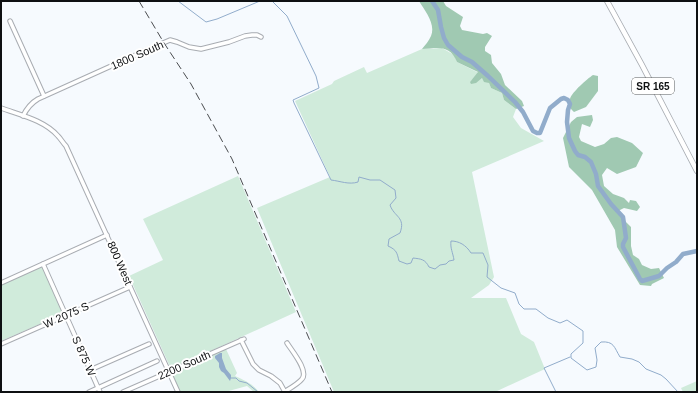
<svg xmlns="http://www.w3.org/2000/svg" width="698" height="393" font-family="Helvetica,sans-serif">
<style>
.green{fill:#d0ebdb}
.forest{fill:#a0c9b2}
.water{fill:#91accb}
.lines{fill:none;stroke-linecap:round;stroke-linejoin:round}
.stream{stroke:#91accb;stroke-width:1}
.river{stroke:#91accb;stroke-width:4.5}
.minor-casing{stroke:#a8acb2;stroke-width:5.5}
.major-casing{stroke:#a8acb2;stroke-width:6}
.minor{stroke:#fff;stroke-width:3.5}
.major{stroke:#fff;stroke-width:4.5}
.rail{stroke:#4a4c4f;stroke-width:1;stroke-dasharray:8 4;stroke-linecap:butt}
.labels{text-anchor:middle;stroke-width:4;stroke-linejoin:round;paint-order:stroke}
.shield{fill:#fff;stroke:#565859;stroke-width:1}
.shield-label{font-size:10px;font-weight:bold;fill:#0e1012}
.street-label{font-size:11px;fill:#0e1012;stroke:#fff}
</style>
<rect width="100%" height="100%" fill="#f6fafe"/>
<g class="green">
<polygon points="442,48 454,55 457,62 479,73 470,82 482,78 489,83 491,88 502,93 504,100 516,109 513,117 521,128 544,141 472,172 494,277 489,285 471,298 506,298 521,334 534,342 545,369 495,392 334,392 257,208 330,177 295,101 332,84 334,81 364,67 367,73 422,49"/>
<polygon points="238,176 296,312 171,369 129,276 163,260 143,219"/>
<polygon points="43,264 63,314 1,341 1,282"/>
<path d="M226,349L237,373L235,376C244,380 253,384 259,392H254L247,386L225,392H180L172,374L174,372Z"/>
<polygon points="697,381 697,392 683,392 681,388"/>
</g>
<g class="forest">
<path d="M419,1H443L446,6L463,17L460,26L462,30L483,34L487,33L492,36L485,47V51L491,55L492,63L501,74L505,85L522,101L524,106L516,109L504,100L502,93L491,88L489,83L484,82L482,78L476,83L471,84L470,82L478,72L457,62C450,44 437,48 422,49C425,45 429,41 431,36C436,24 425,11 419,1Z"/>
<path d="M593,75L598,76V91L586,107L574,112L571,109C571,106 570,102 570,99C572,92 587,79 593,75Z"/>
<polygon points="592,115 593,120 590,127 582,124 579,137 581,141 595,147 604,144 611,138 617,137 632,143 643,153 636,167 617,174 607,168 602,175 604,186 613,194 624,198 629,203 630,200 636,201 640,207 637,211 624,208 616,212 631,227 631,246 633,255 639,259 642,265 651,269 659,268 664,278 652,284 651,286 640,285 617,247 615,230 592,190 569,167 563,138 571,122 577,117"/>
</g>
<polygon class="water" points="220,353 222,353 222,358 226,369 231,375 231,378 230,381 224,373 221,371 219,367 219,363 215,358 215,356"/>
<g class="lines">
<g class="stream">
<polyline points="178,1 206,22 217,19 260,1"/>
<path d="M272,1L287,16L316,76L319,88L293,100L294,103L331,180C340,181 349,185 358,182L359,177L370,180H380L395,190L396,198L390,205C394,217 406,217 400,233L389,239L388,246C397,250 397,253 399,261L407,264L411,263L413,258C421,259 425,259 429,267L435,269L440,265L446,264L449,261L454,260C453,253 450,248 451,241C459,241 466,245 471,253H483L488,265L487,277L501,288L515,293L519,304L524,309H536L548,318L560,323L567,320L583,331V343L571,354V358L587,370L596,367L597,360L595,348L601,342C614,341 614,347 620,357L632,359L639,362L646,369L661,375L666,379L678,392"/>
<polyline points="231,378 236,378 239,381 247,383 258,392"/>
<polyline points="556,392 544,368 570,357"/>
</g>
<polyline class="river" points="432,1 438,10 441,27 444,38 448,45 462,57 472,62 488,76 515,102 523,112 533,131 537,133 540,133 550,108 561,99 564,98 568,100 570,104 568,110 567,122 569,138 575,151 578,155 585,157 591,162 596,174 598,186 611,204 623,217 626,238 623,244 623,247 640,279 642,281 659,276 667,268 676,262 683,254 697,251"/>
<g class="minor-casing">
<g id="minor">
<polyline points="10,21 44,96"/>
<path d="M1,108C20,115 44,120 58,136C61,139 63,143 66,146L178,392"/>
<path d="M23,116C27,108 31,103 38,99L140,53L170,40L177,42L189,47L201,49L229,42L245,36L252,35H257L261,37"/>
<polyline points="43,264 100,392"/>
<polyline points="1,283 107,235"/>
<polyline points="241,340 253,364 259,370 271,376 280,383 285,392"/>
<polyline points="1,344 130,287"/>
<polyline points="90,370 149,344"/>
<polyline points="89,392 157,361"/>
<polyline points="123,392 244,339"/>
<path d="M284,392C289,389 298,384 302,379C309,371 292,351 287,343"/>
</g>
</g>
<g class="major-casing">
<polyline id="major" points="607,1 642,65 697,171"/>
</g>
<use href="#minor" class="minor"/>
<use href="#major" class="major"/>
<polyline class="rail" points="139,1 164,43 191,84 232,159 332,392"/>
</g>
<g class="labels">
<rect class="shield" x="632" y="78" width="42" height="16" rx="3"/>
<g class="shield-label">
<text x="653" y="90">SR 165</text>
</g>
<g class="street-label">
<text transform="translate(137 55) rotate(-24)" y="4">1800 South</text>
<text transform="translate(120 263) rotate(66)" y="4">800 West</text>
<text transform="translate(66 315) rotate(-24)" y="4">W 2075 S</text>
<text transform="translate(84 356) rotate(66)" y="4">S 875 W</text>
<text transform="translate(184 365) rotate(-24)" y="4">2200 South</text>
</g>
</g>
<rect width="698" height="393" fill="none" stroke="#0e1012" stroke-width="4"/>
</svg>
